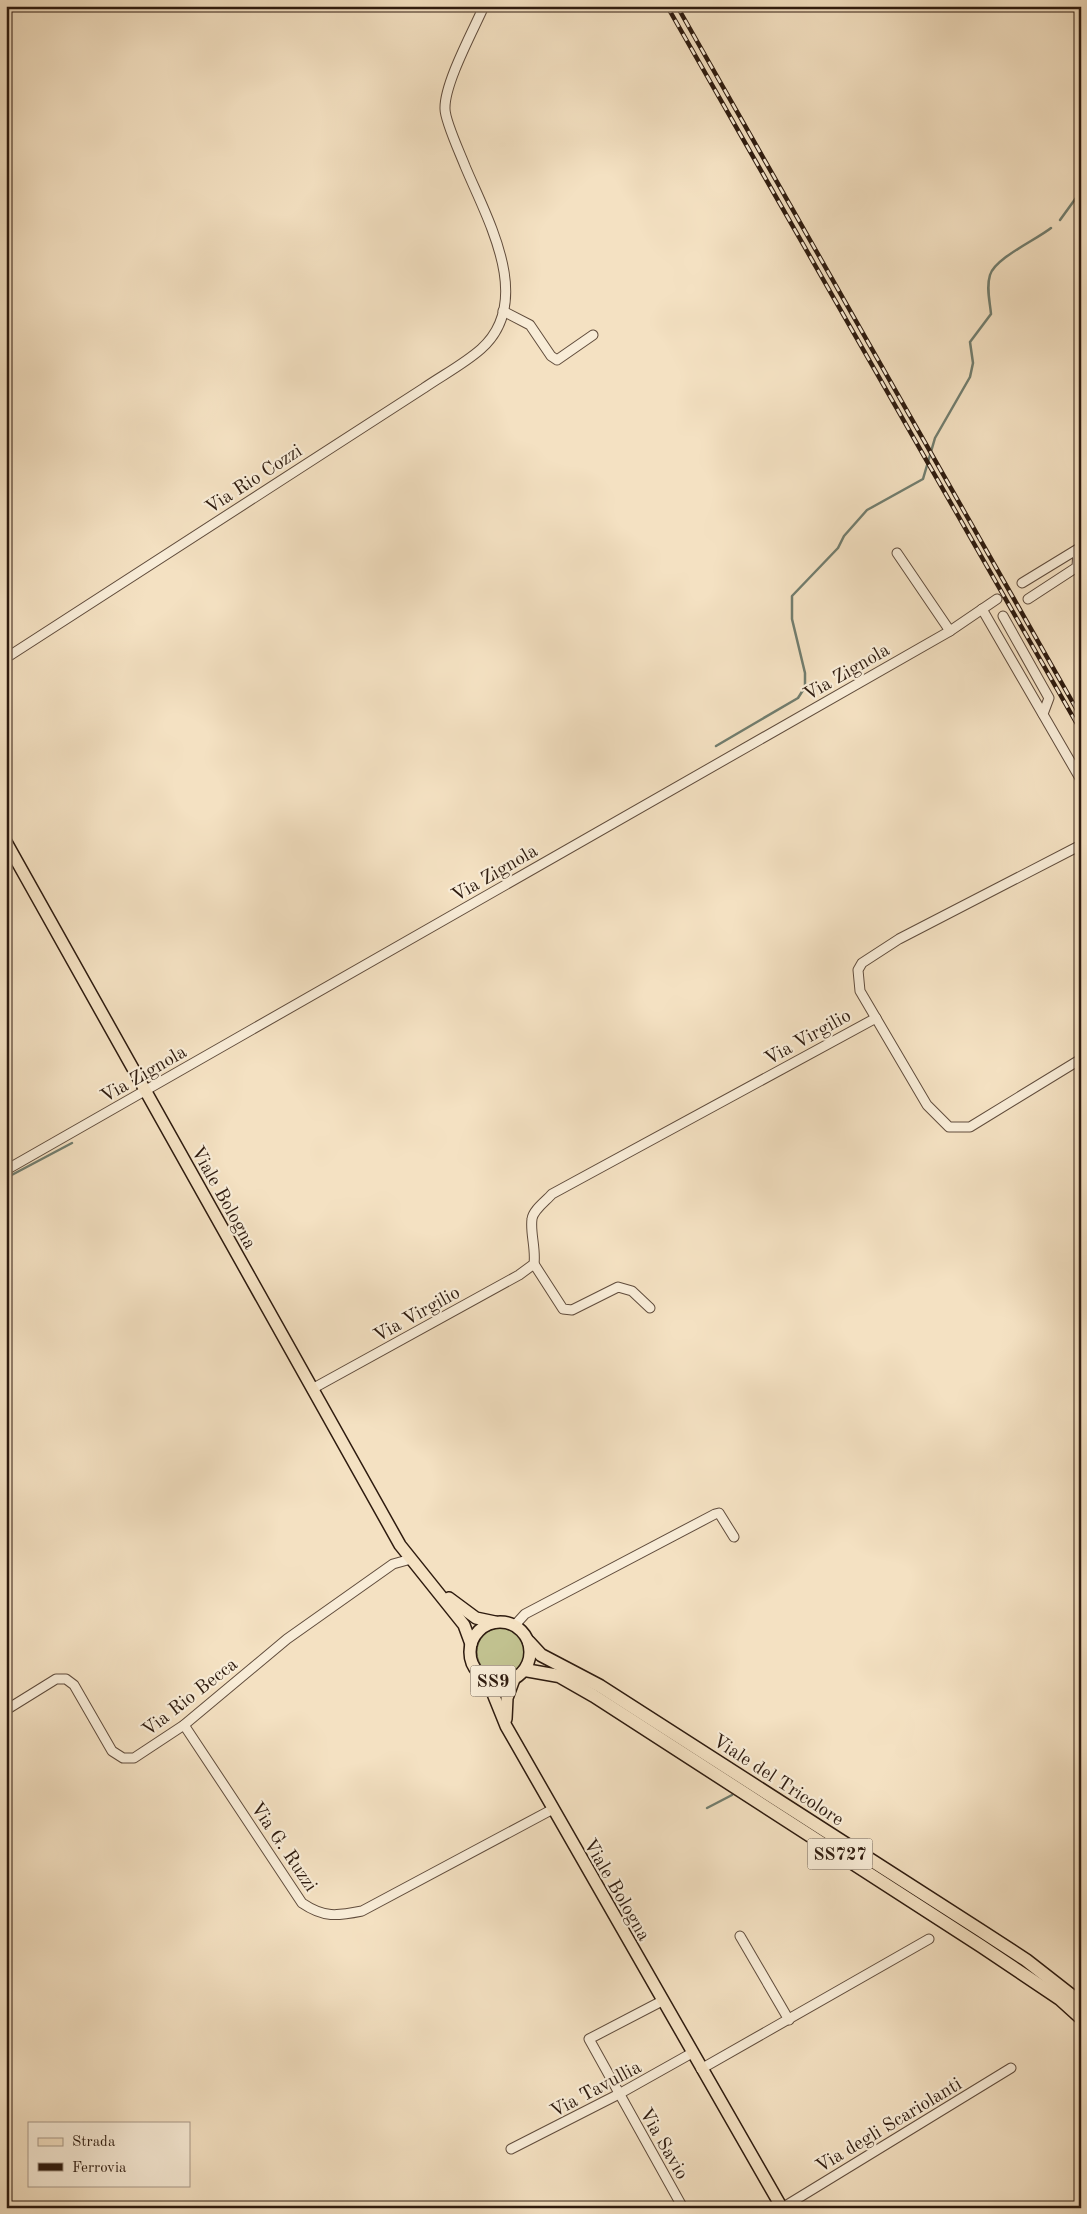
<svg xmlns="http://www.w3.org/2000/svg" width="1087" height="2214" font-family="'Old Standard TT',serif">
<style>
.green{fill:#c1c18f;stroke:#786e4f}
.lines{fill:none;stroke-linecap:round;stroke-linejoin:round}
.stream{stroke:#717d6e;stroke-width:2.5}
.minor-casing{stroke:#604c3c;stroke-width:11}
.major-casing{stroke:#2e1b0f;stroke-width:14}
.highway-casing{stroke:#2e1b0f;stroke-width:15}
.minor{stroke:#f8ecd7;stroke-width:9}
.major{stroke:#f4e1c2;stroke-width:11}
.highway{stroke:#f4e1c2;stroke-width:12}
.rail-casing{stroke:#2e1b0f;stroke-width:4.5}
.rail{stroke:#f8ecd7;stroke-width:2.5;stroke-dasharray:8;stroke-linecap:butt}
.labels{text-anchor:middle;stroke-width:4.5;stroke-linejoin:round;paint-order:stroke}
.shield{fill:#f8ecd7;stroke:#6b5a4b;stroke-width:1}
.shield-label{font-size:18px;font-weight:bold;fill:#2e1b0f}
.street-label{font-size:19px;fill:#2e1b0f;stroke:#f8ecd7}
</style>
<rect width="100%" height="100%" fill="#f4e1c2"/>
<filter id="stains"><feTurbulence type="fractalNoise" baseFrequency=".004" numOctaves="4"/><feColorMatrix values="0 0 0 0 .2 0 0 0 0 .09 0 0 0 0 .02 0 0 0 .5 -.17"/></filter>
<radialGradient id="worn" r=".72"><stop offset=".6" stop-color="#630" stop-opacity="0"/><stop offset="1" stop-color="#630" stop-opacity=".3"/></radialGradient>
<circle class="green" cx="501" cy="1652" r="24"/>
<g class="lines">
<g class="stream">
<polyline points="1060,220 1081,191"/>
<path d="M716,746L798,698L805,687V673L792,619V596L838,548L844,536L867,510L923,479L935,438L970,377L973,363L970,342L991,314C990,302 986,288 990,275C995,258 1036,240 1051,228"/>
<polyline points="6,1178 72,1143"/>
<polyline points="707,1808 732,1795"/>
</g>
<g class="minor-casing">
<g id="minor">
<polyline points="503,311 530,325 551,356 557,360 593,335"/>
<polyline points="897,553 950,631"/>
<polyline points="1022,583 1081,547"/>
<polyline points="1028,599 1077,567 1078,549"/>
<polyline points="982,609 1081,780"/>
<polyline points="1003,616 1049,698 1043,714"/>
<path d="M6,658L424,388C443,375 464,364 481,349C535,301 487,219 465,166C460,153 445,121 445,109C444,84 473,31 484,6"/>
<polyline points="1081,845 899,939 862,963 858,970 860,991 927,1105 949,1127 970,1127 1081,1059"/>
<polyline points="6,1170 950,631 997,599"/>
<polyline points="534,1264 563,1309 572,1310 618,1287 632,1291 650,1308"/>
<path d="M312,1389L519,1275L534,1264C536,1248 530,1233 532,1219C533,1210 546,1201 552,1194L876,1018"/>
<polyline points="515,1625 525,1614 715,1514 719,1513 734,1537"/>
<polyline points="6,1710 56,1679 66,1679 74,1685 112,1751 123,1758 134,1758 184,1725 287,1639 393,1564 411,1559"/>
<path d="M184,1725L302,1903C324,1918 337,1916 362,1911L553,1809"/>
<polyline points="740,1936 789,2020"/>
<polyline points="662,2001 589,2039 683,2208"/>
<polyline points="701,2069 929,1939"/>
<polyline points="511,2149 619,2094 692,2053"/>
<polyline points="782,2208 1011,2068"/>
</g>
</g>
<g class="major-casing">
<g id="major">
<polyline points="6,842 400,1545 464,1625 471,1644"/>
<polyline points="449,1598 476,1618 495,1622"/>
<circle cx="500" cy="1652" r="30"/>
<polyline points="487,1679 506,1726 782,2208"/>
<polyline points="506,1719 507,1698 514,1679"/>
</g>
</g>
<g class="highway-casing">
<g id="highway">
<polyline points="529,1642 541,1655 600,1686 980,1930 1026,1960 1081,2003"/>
<polyline points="525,1670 559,1676 594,1696 981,1946 1060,1999 1081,2018"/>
</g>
</g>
<use href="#minor" class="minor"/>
<use href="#major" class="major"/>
<use href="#highway" class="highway"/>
<g class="rail-casing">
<g id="rail">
<polyline points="667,6 1081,731"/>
<polyline points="677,6 1077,710"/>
</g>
</g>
<use href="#rail" class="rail"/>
</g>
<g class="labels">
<g class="shield">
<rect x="470.5" y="1665.5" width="45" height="31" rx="4"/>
<rect x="807.5" y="1838.5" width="65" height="31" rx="4"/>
</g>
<g class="shield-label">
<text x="493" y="1687">SS9</text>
<text x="840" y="1860">SS727</text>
</g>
<g class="street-label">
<text transform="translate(253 478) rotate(-33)" y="7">Via Rio Cozzi</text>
<text transform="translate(846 671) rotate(-30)" y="7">Via Zignola</text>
<text transform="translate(494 872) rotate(-30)" y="7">Via Zignola</text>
<text transform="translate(807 1036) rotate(-29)" y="7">Via Virgilio</text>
<text transform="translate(143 1073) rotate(-30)" y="7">Via Zignola</text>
<text transform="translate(225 1197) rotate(61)" y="7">Viale Bologna</text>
<text transform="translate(416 1313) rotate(-29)" y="7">Via Virgilio</text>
<text transform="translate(189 1696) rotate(-38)" y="7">Via Rio Becca</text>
<text transform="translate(779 1779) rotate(33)" y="7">Viale del Tricolore</text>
<text transform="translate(285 1846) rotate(56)" y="7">Via G. Ruzzi</text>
<text transform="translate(618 1889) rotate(60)" y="7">Viale Bologna</text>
<text transform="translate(595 2088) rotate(-28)" y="7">Via Tavullia</text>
<text transform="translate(888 2124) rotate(-31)" y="7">Via degli Scariolanti</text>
<text transform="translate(665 2143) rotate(60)" y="7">Via Savio</text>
</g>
</g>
<rect width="1087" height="2214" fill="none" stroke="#f4e1c2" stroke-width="25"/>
<rect x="8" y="8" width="1072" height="2199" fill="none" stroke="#2e1b0f" stroke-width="2.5"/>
<rect x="12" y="12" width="1062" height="2189" fill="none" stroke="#2e1b0f"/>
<rect x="28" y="2122" width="162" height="65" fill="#f8ecd7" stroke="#a79887"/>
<rect x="38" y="2138" width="25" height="8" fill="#f4e1c2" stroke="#a79887"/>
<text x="72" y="2146" font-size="15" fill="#2e1b0f">Strada</text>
<rect x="38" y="2163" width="25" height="8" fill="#2e1b0f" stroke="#a79887"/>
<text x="72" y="2172" font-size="15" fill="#2e1b0f">Ferrovia</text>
<rect width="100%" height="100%" filter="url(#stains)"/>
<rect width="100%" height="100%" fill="url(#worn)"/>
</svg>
